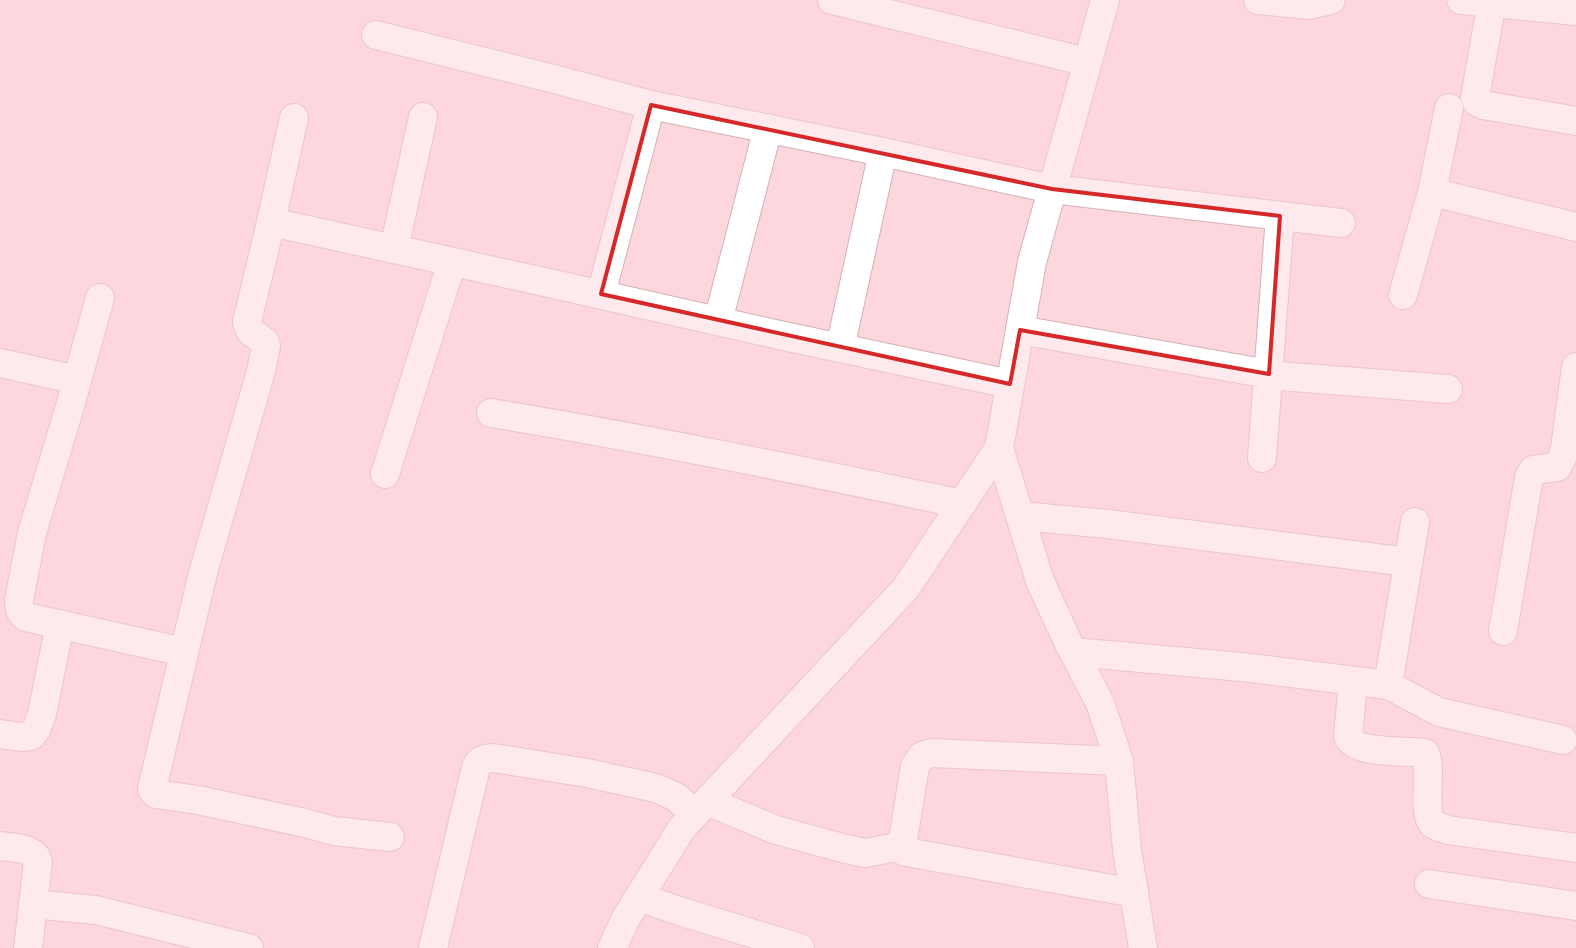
<svg xmlns="http://www.w3.org/2000/svg" width="1576" height="948" font-family="Karla,sans-serif">
<style>
.lines{fill:none;stroke-linecap:round;stroke-linejoin:round}
.minor-casing{stroke:#d4b0b5;stroke-width:30}
.minor{stroke:#fff;stroke-width:28}
.marked{fill:none;stroke:#d62828;stroke-width:4;stroke-linejoin:round}
</style>
<rect width="100%" height="100%" fill="#fdd7dd"/>
<g class="lines">
<g class="minor-casing">
<g id="minor">
<polyline points="832,0 1087,62"/>
<polyline points="1258,0 1310,5 1331,0"/>
<polyline points="1461,0 1576,11"/>
<polyline points="1492,2 1475,97 1477,102 1483,105 1576,121"/>
<polyline points="376,35 554,79 651,105 883,152 1052,189 1341,223"/>
<polyline points="294,118 271,222 247,322 250,331 265,342 266,346 261,371 203,573 152,789 156,794 198,800 305,823 334,831 390,837"/>
<polyline points="1432,192 1576,227"/>
<polyline points="271,222 558,285 779,335 1010,384"/>
<polyline points="394,249 423,117"/>
<polyline points="601,294 651,105"/>
<polyline points="1403,295 1432,192 1449,108"/>
<path d="M100,298L70,406L32,533L19,600C19,608 19,612 26,617L184,652"/>
<polyline points="718,321 768,128"/>
<polyline points="1020,330 1279,376 1448,389"/>
<polyline points="840,348 883,152"/>
<polyline points="0,363 77,380"/>
<path d="M491,413C649,439 805,471 962,504"/>
<polyline points="999,448 1040,581 1068,642 1100,703 1119,761 1127,850 1143,948"/>
<polyline points="1262,458 1280,216"/>
<polyline points="385,474 452,262"/>
<polyline points="1021,516 1108,524 1408,562"/>
<polyline points="1503,631 1529,477 1533,470 1557,467 1562,458 1565,448 1576,367"/>
<polyline points="1074,652 1242,667 1388,685 1439,712 1563,740"/>
<path d="M1353,681L1348,737C1358,755 1405,750 1425,753C1433,771 1421,812 1433,824C1437,827 1443,828 1448,830L1576,848"/>
<polyline points="1388,685 1415,522"/>
<polyline points="0,734 22,737 31,736 37,728 42,714 60,624"/>
<polyline points="1119,761 931,753 922,756 915,766 902,846 905,852 912,853 1134,893"/>
<polyline points="707,801 776,830 846,849 865,853 902,846"/>
<path d="M0,846C13,848 35,847 38,862L28,948"/>
<polyline points="1429,884 1576,906"/>
<polyline points="639,897 679,911 800,948"/>
<polyline points="33,904 96,910 249,948"/>
<path d="M433,948L476,767C480,759 485,759 494,758L587,773L656,788L676,797L695,814"/>
<polyline points="612,948 626,918 682,828 906,588 999,448 1032,262 1105,0"/>
</g>
</g>
<use href="#minor" class="minor"/>
</g>
<path d="M0 0H1576V948H0ZM651,105L1052,189L1280,216L1269,374L1020,330L1010,384L601,294Z" fill="#fdd7dd" fill-opacity=".55" fill-rule="evenodd"/>
<path class="marked" d="M651,105L1052,189L1280,216L1269,374L1020,330L1010,384L601,294Z"/>
</svg>
